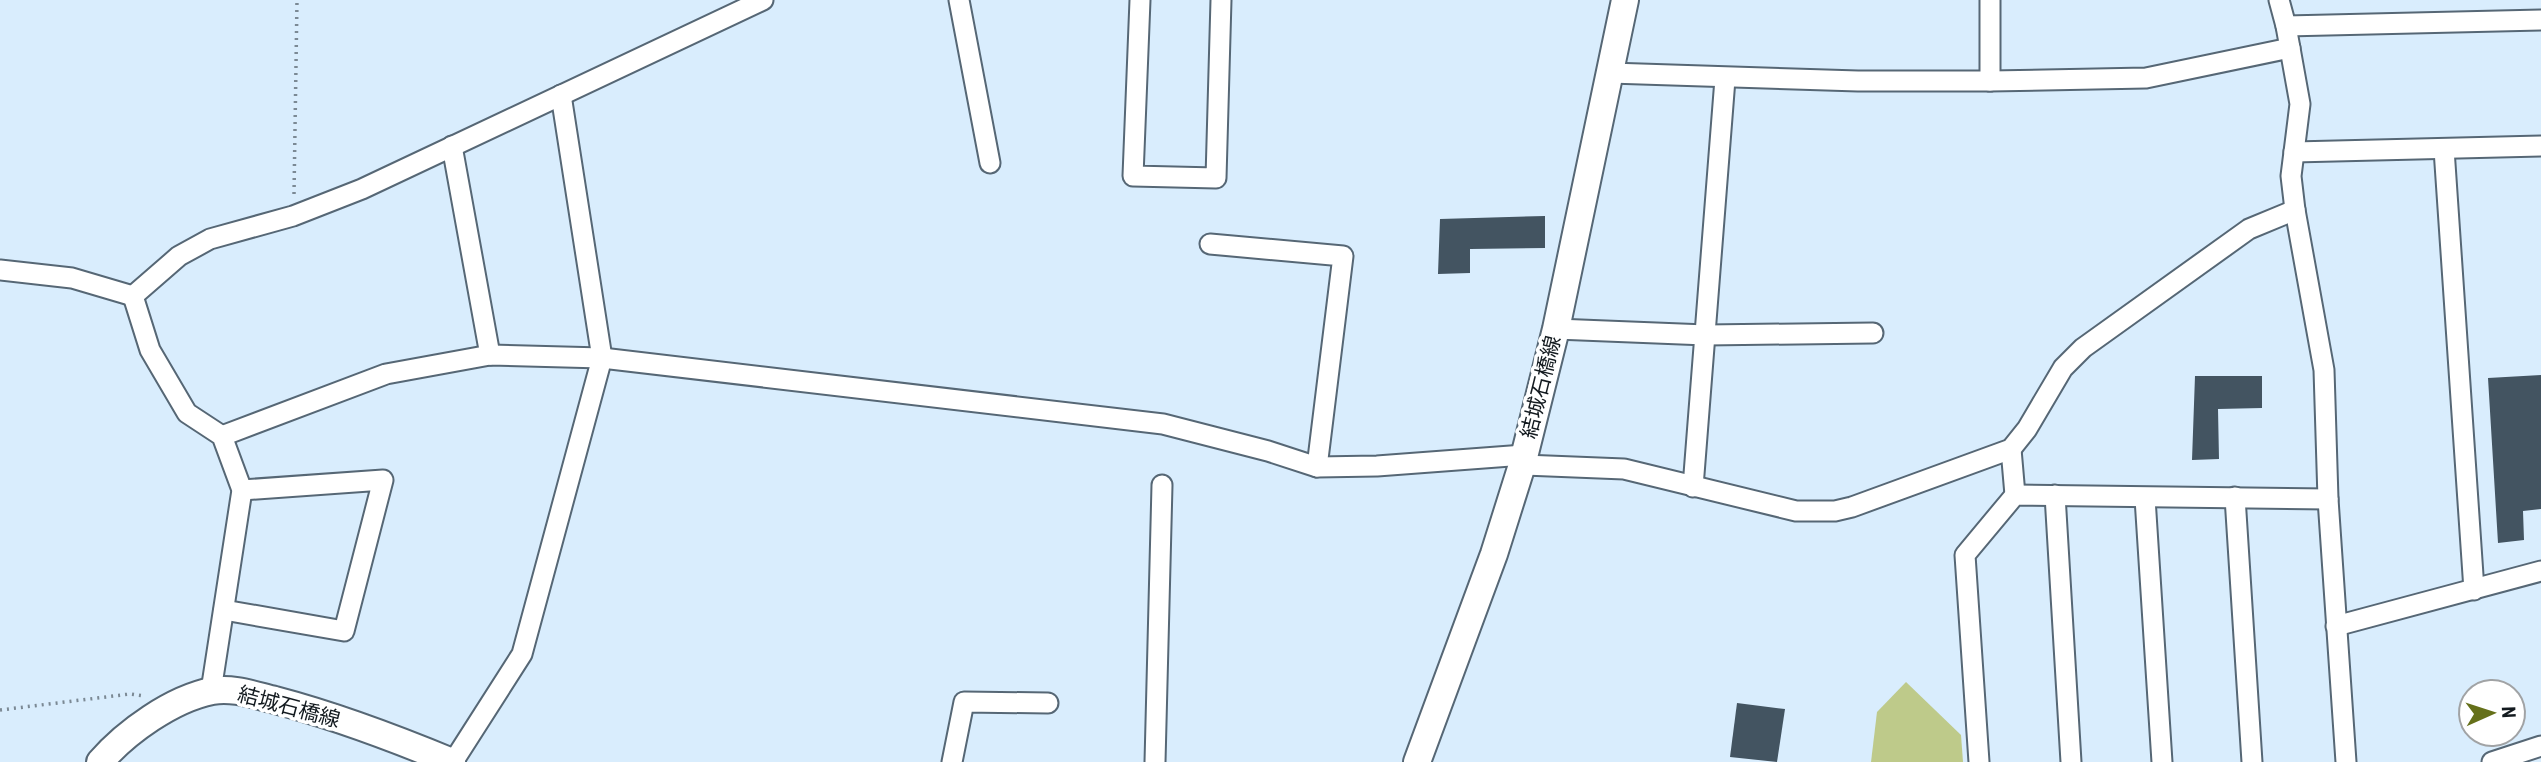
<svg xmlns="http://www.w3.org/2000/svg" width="2541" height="762" font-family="'Roboto Condensed','Noto Sans JP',sans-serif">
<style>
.green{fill:#beca8a}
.building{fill:#435461}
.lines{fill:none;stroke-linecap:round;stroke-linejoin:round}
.street-casing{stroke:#566775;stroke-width:23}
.secondary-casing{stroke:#566775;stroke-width:30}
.path{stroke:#7b8994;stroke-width:3.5;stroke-dasharray:2 5;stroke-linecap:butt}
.street{stroke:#fff;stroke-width:19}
.secondary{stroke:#fff;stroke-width:26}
.labels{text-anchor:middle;stroke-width:7;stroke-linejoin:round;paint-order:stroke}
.street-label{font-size:21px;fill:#131a1f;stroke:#fff}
</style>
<rect width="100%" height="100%" fill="#d9edfd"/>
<polygon class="green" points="1906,682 1961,735 1963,762 1871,762 1877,712"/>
<g class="building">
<polygon points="1545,216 1545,248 1470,249 1470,273 1438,274 1440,219"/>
<polygon points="2541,375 2541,509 2523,511 2524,540 2498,543 2488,378"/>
<polygon points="2195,376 2262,376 2262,408 2218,409 2219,459 2192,460"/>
<polygon points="1737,703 1785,709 1777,762 1730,757"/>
</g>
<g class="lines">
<g class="street-casing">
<g id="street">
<polyline points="959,0 990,163"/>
<polyline points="1140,0 1133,176 1216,178 1221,0"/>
<polyline points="2279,0 2286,26 2300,104 2291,176 2295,210 2324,370 2328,499 2346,762"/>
<polyline points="2286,26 2541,20"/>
<polyline points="1610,73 1858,81 1990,81 2146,78 2290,48"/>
<polyline points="1990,81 1990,0"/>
<polyline points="452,146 490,355"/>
<polyline points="2444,149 2474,590"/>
<polyline points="2294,152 2541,146"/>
<polyline points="1210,244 1343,256 1317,467"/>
<polyline points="0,270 72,278 133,296"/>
<polyline points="133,296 179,256 210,239 293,216 362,189 763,0"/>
<polyline points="133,296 150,350 187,413 222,436 242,490 211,691"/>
<polyline points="1556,329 1706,335 1873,333"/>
<polyline points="222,436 386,374 490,355 602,358 1163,424 1268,451 1317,467 1377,466 1524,455"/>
<polyline points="2011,449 2015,495"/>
<polyline points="1522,465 1624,469 1796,511 1835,511 1852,507 2011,449 2027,429 2063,368 2083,348 2249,229 2295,210"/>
<polyline points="1693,487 1725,79"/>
<polyline points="2055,495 2071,762"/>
<polyline points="2235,497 2252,762"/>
<polyline points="2145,498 2162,762"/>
<polyline points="224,610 344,631 383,480 242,490"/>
<polyline points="2336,626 2541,571"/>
<polyline points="453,762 522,654 602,358 561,95"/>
<polyline points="952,762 964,702 1048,703"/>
<polyline points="1155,762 1162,485"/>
<polyline points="1979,762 1965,555 2015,495 2328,499"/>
<polyline points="2492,762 2541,746"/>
</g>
</g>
<g class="secondary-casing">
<g id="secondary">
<path d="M100,762C126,732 172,699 212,691C233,687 254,695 275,700C336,716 394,738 452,762"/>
<polyline points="1417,762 1494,554 1522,465 1556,329 1625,0"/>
</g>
</g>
<g class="path">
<polyline points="294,194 297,0"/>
<polyline points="0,710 130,694 144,696"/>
</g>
<use href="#street" class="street"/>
<use href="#secondary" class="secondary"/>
</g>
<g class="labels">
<g class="street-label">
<text transform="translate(1541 387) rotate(-76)" y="7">結城石橋線</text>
<text transform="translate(289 707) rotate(15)" y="7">結城石橋線</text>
</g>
</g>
<g transform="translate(2492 713) rotate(87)"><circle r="33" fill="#ffffff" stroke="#a1a3a5" stroke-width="2"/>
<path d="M0-5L12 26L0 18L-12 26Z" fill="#65701a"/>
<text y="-10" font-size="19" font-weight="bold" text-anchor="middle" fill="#131a1f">N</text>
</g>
</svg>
